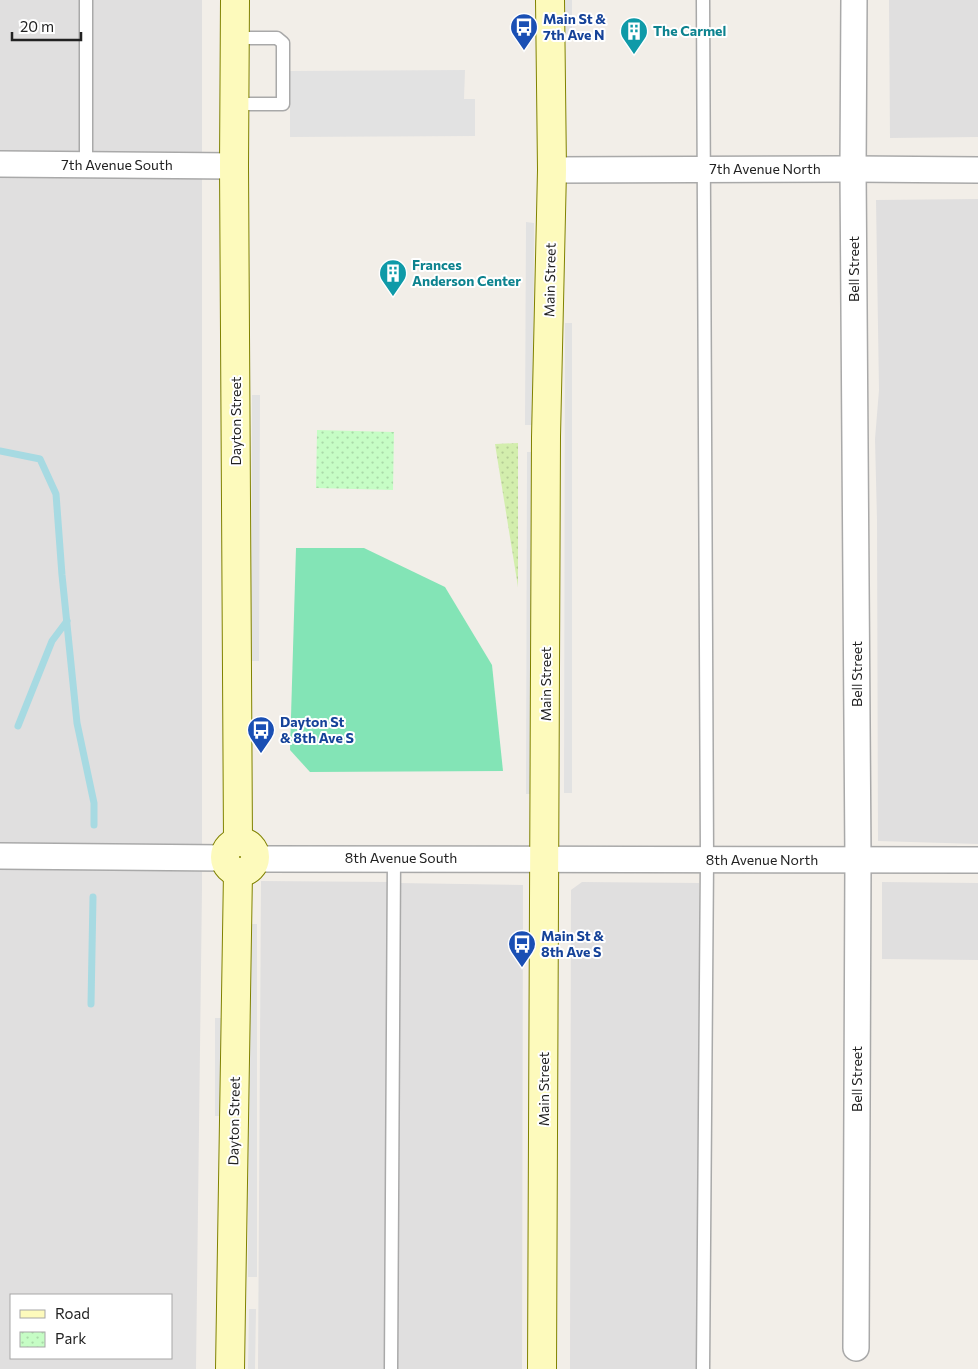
<svg xmlns="http://www.w3.org/2000/svg" width="978" height="1369" font-family="Commissioner,sans-serif">
<style>
.residential{fill:#e0dfdf;fill-rule:evenodd}
.park{fill:url(#park-dots)}
.garden{fill:url(#garden-dots)}
.pitch{fill:#83e4b6}
.parking{fill:#e2e2e2}
.lines{fill:none;stroke-linecap:round;stroke-linejoin:round}
.stream{stroke:#a7dae2;stroke-width:7}
.lane-casing{stroke:#a9a9a9;stroke-width:15}
.street-casing{stroke:#a9a9a9;stroke-width:28}
.secondary-casing{stroke:#808200;stroke-width:30}
.lane{stroke:#fff;stroke-width:12}
.street{stroke:#fff;stroke-width:25}
.secondary{stroke:#fdfabc;stroke-width:28}
.labels{text-anchor:middle;stroke-width:4;stroke-linejoin:round;paint-order:stroke}
.transit-label{font-size:14px;font-weight:bold;fill:#164399;stroke:#fff;text-anchor:start}
.culture-label{font-size:14px;font-weight:bold;fill:#0d838f;stroke:#fff;text-anchor:start}
.street-label{font-size:14px;fill:#222;stroke:#fff}
</style>
<defs>
<pattern id="park-dots" width="8" height="8" patternUnits="userSpaceOnUse" patternTransform="scale(1.25)"><rect width="8" height="8" fill="#c6fdc5"/><path d="M2 2h.1M6 6h.1" fill="none" stroke="#aad9a9" stroke-width="1.8" stroke-linecap="round"/></pattern>
<pattern id="garden-dots" width="8" height="8" patternUnits="userSpaceOnUse" patternTransform="scale(1.25)"><rect width="8" height="8" fill="#d3eead"/><path d="M2 2h.1M6 6h.1" fill="none" stroke="#b5cc95" stroke-width="1.8" stroke-linecap="round"/></pattern>
</defs>
<rect width="100%" height="100%" fill="#f2eee8"/>
<g class="residential">
<path d="M0,0H202V888L196,1369H0ZM11,1295H171V1358H11Z"/>
<polygon points="889,0 978,0 978,137 890,138"/>
<polygon points="978,199 978,844 878,841 877,520 875,439 879,390 876,200"/>
<polygon points="261,881 391,882 386,1369 258,1369"/>
<polygon points="582,882 699,883 701,972 700,1369 570,1369 571,890"/>
<polygon points="882,882 978,883 978,960 882,959"/>
<polygon points="398,883 523,885 522,1369 397,1369"/>
</g>
<polygon class="park" points="317,430 394,432 393,490 316,488"/>
<polygon class="garden" points="518,443 518,587 495,444"/>
<polygon class="pitch" points="296,548 364,548 445,587 492,665 503,771 310,772 290,750"/>
<g class="parking">
<polygon points="564,0 572,0 572,35 564,34"/>
<polygon points="465,70 464,99 475,99 475,136 290,137 290,71"/>
<polygon points="526,222 534,223 533,425 525,425"/>
<polygon points="565,323 572,323 572,793 564,793"/>
<polygon points="252,395 260,395 259,661 251,661"/>
<polygon points="527,452 535,452 534,794 526,794"/>
<polygon points="249,924 257,924 257,1277 248,1277"/>
<rect x="215" y="1018" width="9" height="98"/>
<polygon points="249,1309 256,1309 255,1369 248,1369"/>
</g>
<g class="lines">
<g class="stream">
<polyline points="0,451 40,459 56,494 62,575 77,723 94,803 94,825"/>
<polyline points="18,726 52,641 67,621"/>
<polyline points="91,1004 93,897"/>
</g>
<g class="lane-casing">
<g id="lane">
<polyline points="234,104 283,104 283,43 277,38 235,38"/>
<polyline points="86,165 86,0"/>
<polyline points="391,1369 394,858"/>
<polyline points="703,1369 707,859 703,0"/>
</g>
</g>
<g class="street-casing">
<g id="street">
<polyline points="854,0 853,169 858,860 856,1348"/>
<polyline points="0,164 234,166"/>
<polyline points="552,170 853,169 978,170"/>
<polyline points="0,856 225,858"/>
<polyline points="256,859 978,860"/>
</g>
</g>
<g class="secondary-casing">
<g id="secondary">
<polyline points="235,0 234,166 238,841"/>
<circle cx="240" cy="857" r="15"/>
<polyline points="230,1369 238,872"/>
<polyline points="542,1369 546,437 552,170 550,0"/>
</g>
</g>
<use href="#lane" class="lane"/>
<use href="#street" class="street"/>
<use href="#secondary" class="secondary"/>
</g>
<defs>
<g id="bus-pin" transform="scale(1.4375)"><path d="M0 17L-7.5 6A9.5 9.5 0 1 1 7.5 6Z" fill="#1a4fb4" stroke="#fff"/><path d="M-5-6H5V4H4V6H2V4H-2V6H-4V4H-5ZM-3.5-4V0h7V-4ZM-3.5 1.2v1.5H-2V1.2ZM2 1.2v1.5H3.5V1.2Z" fill="#fff"/></g>
<g id="building-pin" transform="scale(1.4375)"><path d="M0 17L-7.5 6A9.5 9.5 0 1 1 7.5 6Z" fill="#0f9aa8" stroke="#fff"/><path d="M-4-6H4V6H1V3H-1V6H-4ZM-2.5-4.3h1.7v1.8h-1.7ZM.8-4.3h1.7v1.8H.8ZM-2.5-1h1.7V.8h-1.7ZM.8-1h1.7V.8H.8Z" fill="#fff"/></g>
</defs>
<g fill-rule="evenodd">
<use href="#bus-pin" x="524" y="27"/>
<use href="#building-pin" x="634" y="31"/>
<use href="#building-pin" x="393" y="273"/>
<use href="#bus-pin" x="261" y="730"/>
<use href="#bus-pin" x="522" y="944"/>
</g>
<g class="labels">
<g class="transit-label">
<text x="543" y="24">Main St &amp;<tspan x="543" dy="16">7th Ave N</tspan></text>
<text x="280" y="727">Dayton St<tspan x="280" dy="16">&amp; 8th Ave S</tspan></text>
<text x="541" y="941">Main St &amp;<tspan x="541" dy="16">8th Ave S</tspan></text>
</g>
<g class="culture-label">
<text x="653" y="36">The Carmel</text>
<text x="412" y="270">Frances<tspan x="412" dy="16">Anderson Center</tspan></text>
</g>
<g class="street-label">
<text x="117" y="170">7th Avenue South</text>
<text x="765" y="174">7th Avenue North</text>
<text transform="translate(854 269) rotate(-90)" y="5">Bell Street</text>
<text transform="translate(550 280) rotate(-89)" y="5">Main Street</text>
<text transform="translate(236 421) rotate(-90)" y="5">Dayton Street</text>
<text transform="translate(857 674) rotate(-90)" y="5">Bell Street</text>
<text transform="translate(546 684) rotate(-90)" y="5">Main Street</text>
<text x="401" y="863">8th Avenue South</text>
<text x="762" y="865">8th Avenue North</text>
<text transform="translate(857 1079) rotate(-90)" y="5">Bell Street</text>
<text transform="translate(544 1089) rotate(-90)" y="5">Main Street</text>
<text transform="translate(234 1121) rotate(-89)" y="5">Dayton Street</text>
</g>
</g>
<rect x="10" y="1294" width="162" height="65" fill="#ffffff" stroke="#a7a7a7"/>
<rect x="20" y="1310" width="25" height="8" fill="#fdfabc" stroke="#a7a7a7"/>
<text x="55" y="1319" font-size="15" fill="#222222">Road</text>
<rect x="20" y="1332" width="25" height="15" fill="url(#park-dots)" stroke="#a7a7a7"/>
<text x="55" y="1344" font-size="15" fill="#222222">Park</text>
<path d="M12 32v8h69v-8" fill="none" stroke="#222222" stroke-width="2.5"/>
<text x="20" y="32" font-size="15" fill="#222222" stroke="#ffffff" stroke-width="4" paint-order="stroke">20 m</text>
</svg>
